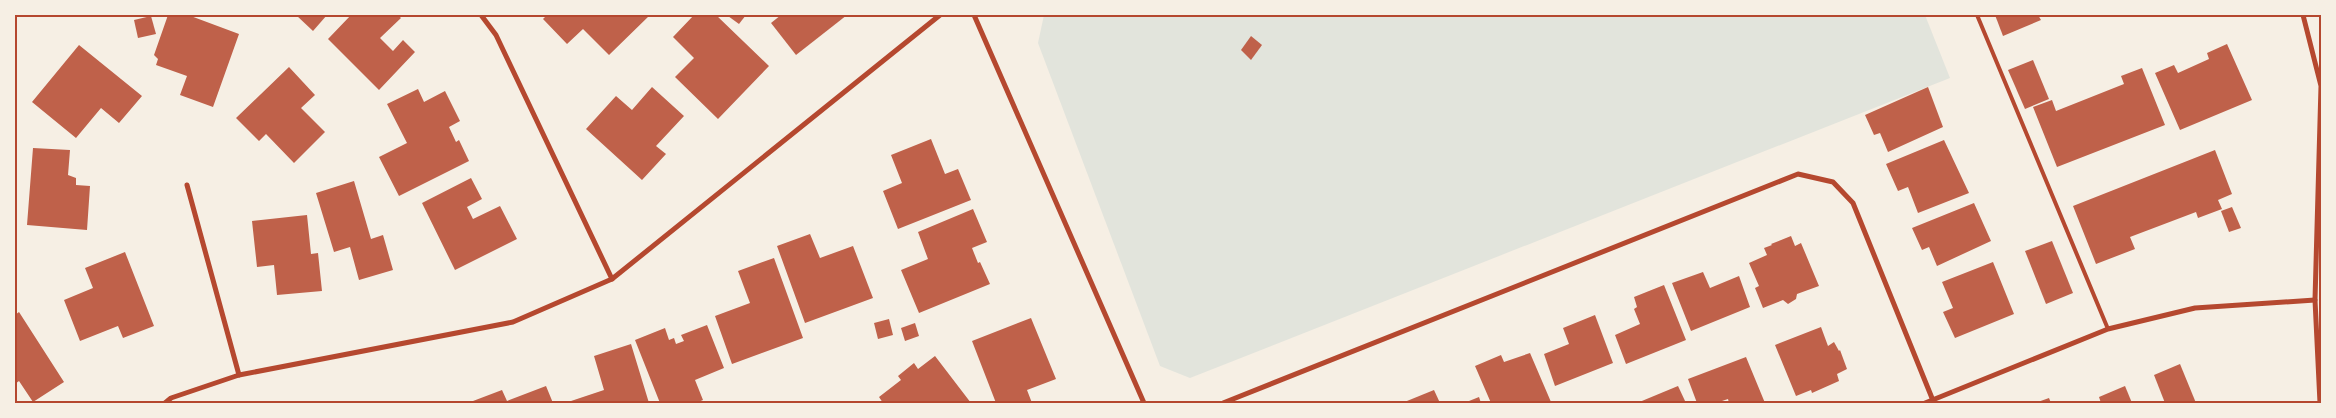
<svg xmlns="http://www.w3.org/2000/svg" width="2336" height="418" font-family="Cabin,sans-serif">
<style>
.green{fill:#e2e4dc}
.building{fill:#bf614a}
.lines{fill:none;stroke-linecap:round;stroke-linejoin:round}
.service{stroke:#b5482f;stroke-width:4}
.minor{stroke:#b5482f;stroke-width:5}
.neatline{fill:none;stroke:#b5482f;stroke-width:2}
</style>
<rect width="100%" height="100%" fill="#f6efe4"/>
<polygon class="green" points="1044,15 1925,15 1950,78 1190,378 1160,366 1038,43"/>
<g class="building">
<polygon points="168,15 188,15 239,34 213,107 180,95 187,76 156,65 158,59 154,55"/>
<polygon points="296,15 327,15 313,31"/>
<polygon points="351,15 398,15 401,18 380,38 393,51 403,40 415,52 379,90 328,39"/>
<polygon points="547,15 650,15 609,55 583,29 567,44 543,19"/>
<polygon points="694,15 716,15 769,66 718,119 675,77 694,58 673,37"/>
<polygon points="729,15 746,15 739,24 728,16"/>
<polygon points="781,15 847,15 796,55 771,23"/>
<polygon points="1995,15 2038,15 2041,20 2003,36"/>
<polygon points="151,16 156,34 138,38 134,20"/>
<polygon points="1251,36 1262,45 1251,60 1241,50"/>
<polygon points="2227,44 2252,100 2180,130 2155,73 2174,65 2178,73 2209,59 2207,53"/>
<polygon points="79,45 142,96 119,123 101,108 76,138 32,102"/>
<polygon points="2033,60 2049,99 2025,109 2008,70"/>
<polygon points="289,67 315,95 301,108 325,132 294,163 266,134 259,141 236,118"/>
<polygon points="2142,68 2165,125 2057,167 2033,107 2052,100 2056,111 2124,84 2121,76"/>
<polygon points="652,87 684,116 656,146 666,154 642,180 586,129 616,96 632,110"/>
<polygon points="1928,87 1943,127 1888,152 1880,133 1874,135 1865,115"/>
<polygon points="418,89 424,102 445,91 460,121 449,127 456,142 459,140 469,161 399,196 379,157 407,143 387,104"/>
<polygon points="931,139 945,174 958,169 971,200 898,229 883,191 902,183 891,155"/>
<polygon points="1944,140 1969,193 1918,213 1908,187 1898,191 1886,164"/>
<polygon points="33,148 70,150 68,175 76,178 76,185 90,186 87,230 27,225"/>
<polygon points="2215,150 2232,194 2218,200 2222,209 2198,218 2196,212 2130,237 2135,249 2096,264 2073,206"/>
<polygon points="471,178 482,199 467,207 473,219 500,206 517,239 455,270 422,203"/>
<polygon points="354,181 371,239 383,235 393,270 359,280 350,247 334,252 316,193"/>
<polygon points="1974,203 1991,241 1937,266 1929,247 1922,250 1912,228"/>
<polygon points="2232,207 2241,228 2229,232 2221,211"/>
<polygon points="973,209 987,242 972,248 978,263 980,262 990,284 919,313 901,270 928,259 918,232"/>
<polygon points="307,215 311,254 318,253 322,291 277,295 274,265 257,267 252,221"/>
<polygon points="810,234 820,258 853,246 873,298 805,323 777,246"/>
<polygon points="1791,236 1795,246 1801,243 1819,286 1797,294 1796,299 1788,304 1783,300 1763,308 1755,288 1759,286 1749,263 1767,255 1764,248 1772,245 1771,244"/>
<polygon points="2052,241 2073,293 2046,304 2025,251"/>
<polygon points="125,252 154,326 123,338 118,326 80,341 64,300 93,288 85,268"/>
<polygon points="774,258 803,338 732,364 715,316 750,303 738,271"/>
<polygon points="1993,262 2014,314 1955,338 1943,312 1953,308 1942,282"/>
<polygon points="1703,272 1710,288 1739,276 1750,307 1691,331 1672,283"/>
<polygon points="1664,285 1686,340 1626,364 1615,335 1640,324 1634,309 1637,307 1634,297"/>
<polygon points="19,312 64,382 33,402 19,381 15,384 15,315"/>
<polygon points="1595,315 1613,363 1555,386 1544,354 1569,344 1563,328"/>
<polygon points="1031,318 1056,379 1027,390 1032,403 996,403 972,341"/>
<polygon points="889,319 893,335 878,339 874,323"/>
<polygon points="915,323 919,336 905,341 901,328"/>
<polygon points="707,325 724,368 695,380 703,400 696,403 660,403 635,340 665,328 669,340 674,338 676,344 684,341 681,335"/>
<polygon points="1821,327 1828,346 1834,342 1839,351 1840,350 1847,369 1837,374 1839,381 1812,393 1811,390 1796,396 1775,345"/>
<polygon points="631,344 649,403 571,403 571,401 604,390 594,356"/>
<polygon points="1530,353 1551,402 1491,403 1475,366 1501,355 1504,362"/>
<polygon points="935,356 971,403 883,403 879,397 901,380 898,376 914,363 918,369"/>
<polygon points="1746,357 1765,403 1729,403 1728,399 1716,403 1697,403 1688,379"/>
<polygon points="2180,364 2196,403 2165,403 2154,375"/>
<polygon points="546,386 553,403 474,403 473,401 502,390 507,401"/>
<polygon points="1678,386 1686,403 1637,403"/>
<polygon points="2125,386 2132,403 2101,403 2099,397"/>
<polygon points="1434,390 1440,403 1402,403"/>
<polygon points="1479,397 1481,403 1464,403"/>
<polygon points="2049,398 2051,403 2035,403"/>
</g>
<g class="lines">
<polyline class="service" points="1977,15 2108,329"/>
<g class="minor">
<polyline points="481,15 496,35 612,279"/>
<polyline points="974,15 1144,403"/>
<polyline points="2303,15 2321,86 2315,300 2320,403"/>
<polyline points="187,185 239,375"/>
<polyline points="165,403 171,398 239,375 513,322 612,279 940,15"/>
<polyline points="1223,403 1798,174 1833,182 1853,203 1934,403"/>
<polyline points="1925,403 2108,329 2195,308 2315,300"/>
</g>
</g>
<rect width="2336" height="418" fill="none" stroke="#f6efe4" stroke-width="32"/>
<rect x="16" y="16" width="2304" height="386" class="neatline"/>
</svg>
